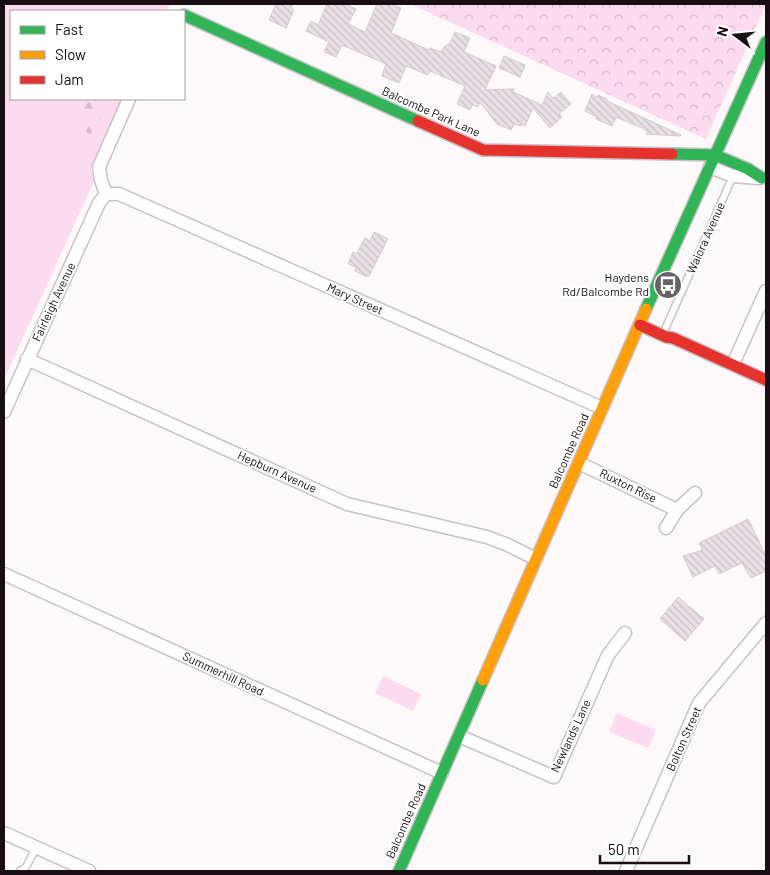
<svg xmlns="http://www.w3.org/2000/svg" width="770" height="875" font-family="Barlow,sans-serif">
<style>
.grass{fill:#fbdbed}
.forest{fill:url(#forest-firs)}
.park{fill:url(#park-crowns)}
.building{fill:url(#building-back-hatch);stroke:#d3cbd0}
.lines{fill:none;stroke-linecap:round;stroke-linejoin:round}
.lane-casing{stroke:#c9c1c6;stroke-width:9}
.street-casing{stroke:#c9c1c6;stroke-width:15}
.fast-casing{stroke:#c9c1c6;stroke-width:14}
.slow-casing{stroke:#c9c1c6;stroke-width:14}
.jam-casing{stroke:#c9c1c6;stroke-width:14}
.lane{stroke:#fffefe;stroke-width:6}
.street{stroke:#fffefe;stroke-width:12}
.fast{stroke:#30b455;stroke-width:11}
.slow{stroke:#ff9f0a;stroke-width:11}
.jam{stroke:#e5322d;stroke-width:11}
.labels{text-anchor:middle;stroke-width:4;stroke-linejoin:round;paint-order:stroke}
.street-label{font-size:12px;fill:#180e14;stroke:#fff}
.poi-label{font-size:12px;fill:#180e14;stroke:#fff;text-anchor:end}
</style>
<defs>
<pattern id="forest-firs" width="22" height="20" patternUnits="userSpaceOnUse" patternTransform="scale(1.25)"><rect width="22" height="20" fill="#fbdbed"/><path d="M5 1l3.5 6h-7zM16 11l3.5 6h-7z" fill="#d6bbca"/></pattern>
<pattern id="park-crowns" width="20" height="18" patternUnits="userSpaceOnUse" patternTransform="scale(1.25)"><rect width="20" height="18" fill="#fbdbed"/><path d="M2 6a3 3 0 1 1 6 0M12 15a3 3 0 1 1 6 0" fill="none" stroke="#d6bbca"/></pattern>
<pattern id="building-back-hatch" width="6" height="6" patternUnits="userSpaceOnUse" patternTransform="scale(1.25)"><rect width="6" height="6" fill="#e8e0e5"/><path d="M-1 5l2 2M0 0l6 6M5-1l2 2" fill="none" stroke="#c6bfc4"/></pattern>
</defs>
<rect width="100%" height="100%" fill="#fdf9fb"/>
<g class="grass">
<polygon points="4,4 170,4 166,11 11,11 11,99 124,99 91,169 94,181 4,380"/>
<polygon points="383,676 421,694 413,711 375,693"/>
<polygon points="617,713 656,730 648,748 609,732"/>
</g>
<polygon class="forest" points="85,99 111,99 90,136 82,125 83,100"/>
<polygon class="park" points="410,4 766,4 706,139"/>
<g class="building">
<polygon points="276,4 293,4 291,8 294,10 286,28 269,20"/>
<polygon points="327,4 345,4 356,9 348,24 365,32 377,4 390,4 401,8 391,33 429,50 430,48 441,52 444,47 450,43 455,32 470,38 464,52 496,66 485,90 514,89 513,92 542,105 548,92 553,98 561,92 571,104 559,114 562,117 550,128 533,108 525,126 522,124 521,126 514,124 511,130 497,124 480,102 478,107 472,105 470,110 457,104 465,86 430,71 428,75 406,66 399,83 382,76 386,64 342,45 336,57 324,52 329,42 306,31 311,21 318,25"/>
<polygon points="504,56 525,65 520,77 499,68"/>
<polygon points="592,94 597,97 598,95 607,99 607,101 681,135 680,136 646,134 647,131 642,128 616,117 612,126 596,119 597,117 585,111"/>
<polygon points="374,232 388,239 369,276 365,276 355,271 356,267 348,264 353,252 357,253 365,238 370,241"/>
<polygon points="748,519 766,556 766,571 751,578 742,563 719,574 715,566 693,577 683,556 703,550 699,543"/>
<polygon points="678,597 704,619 685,641 660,619"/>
</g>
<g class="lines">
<g class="lane-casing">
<g id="lane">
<polyline points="666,327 733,176"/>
<polyline points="20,871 26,867 36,848"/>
</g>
</g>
<g class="street-casing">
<g id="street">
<polyline points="710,167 733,176 759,178"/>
<polyline points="106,194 119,194 602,408"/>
<polyline points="106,194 101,180 99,167 129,99"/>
<polyline points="27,359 347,504 487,537 508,545 536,559"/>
<polyline points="733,364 766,291"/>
<polyline points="4,412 99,203 106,194"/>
<polyline points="579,463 677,510 666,528"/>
<polyline points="677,510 695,493"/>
<polyline points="4,574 442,773"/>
<polyline points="459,736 554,777 608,655 625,633"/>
<polyline points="4,833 89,871"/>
<polyline points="626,871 699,703 766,623"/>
</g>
</g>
<g class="fast-casing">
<g id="fast">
<polyline points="184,15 418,121"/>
<polyline points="672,154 715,155 748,169 762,178"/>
<polyline points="646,309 766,42"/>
<polyline points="399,871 483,680"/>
</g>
</g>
<g class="slow-casing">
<polyline id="slow" points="483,680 646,309"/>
</g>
<g class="jam-casing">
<g id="jam">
<polyline points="418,121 483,150 672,154"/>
<polyline points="640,325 666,337 673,338 766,380"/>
</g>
</g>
<use href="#lane" class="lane"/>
<use href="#street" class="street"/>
<use href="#fast" class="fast"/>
<use href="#slow" class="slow"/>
<use href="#jam" class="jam"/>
</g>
<defs>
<g id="bus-disc" transform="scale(1.4375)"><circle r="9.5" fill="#686065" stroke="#fff"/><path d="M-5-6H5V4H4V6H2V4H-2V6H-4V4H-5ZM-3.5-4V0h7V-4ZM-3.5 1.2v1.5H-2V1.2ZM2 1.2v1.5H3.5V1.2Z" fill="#fff"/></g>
</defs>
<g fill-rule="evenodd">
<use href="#bus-disc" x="668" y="285"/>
</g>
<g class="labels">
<g class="street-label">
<text transform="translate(431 112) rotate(24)" y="4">Balcombe Park Lane</text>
<text transform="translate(706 238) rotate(-66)" y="4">Waiora Avenue</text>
<text transform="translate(355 299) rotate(24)" y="4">Mary Street</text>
<text transform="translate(54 302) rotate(-65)" y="4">Fairleigh Avenue</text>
<text transform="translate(569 451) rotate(-66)" y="4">Balcombe Road</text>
<text transform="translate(277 472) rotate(24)" y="4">Hepburn Avenue</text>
<text transform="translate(628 486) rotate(26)" y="4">Ruxton Rise</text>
<text transform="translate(223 674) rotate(25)" y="4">Summerhill Road</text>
<text transform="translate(571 736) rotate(-65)" y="4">Newlands Lane</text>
<text transform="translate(684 739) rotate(-66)" y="4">Bolton Street</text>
<text transform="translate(406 821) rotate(-66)" y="4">Balcombe Road</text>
</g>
<g class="poi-label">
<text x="649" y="282">Haydens<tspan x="649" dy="14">Rd/Balcombe Rd</tspan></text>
</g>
</g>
<rect width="770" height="875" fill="none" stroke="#180e14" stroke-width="10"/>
<rect x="10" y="10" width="175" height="90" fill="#ffffff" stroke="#a39fa1"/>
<rect x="20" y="26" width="25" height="8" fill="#30b455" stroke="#a39fa1"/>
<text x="55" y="35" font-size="15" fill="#180e14">Fast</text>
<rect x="20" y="51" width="25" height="8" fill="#ff9f0a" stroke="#a39fa1"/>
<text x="55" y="60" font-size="15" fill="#180e14">Slow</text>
<rect x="20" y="76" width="25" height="8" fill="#e5322d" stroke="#a39fa1"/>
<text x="55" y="85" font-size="15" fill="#180e14">Jam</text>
<g transform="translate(735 35) rotate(286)" stroke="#ffffff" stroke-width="4" paint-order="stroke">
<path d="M0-4L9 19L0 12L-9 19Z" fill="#180e14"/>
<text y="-8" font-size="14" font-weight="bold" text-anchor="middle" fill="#180e14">N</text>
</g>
<path d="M600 855v8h89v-8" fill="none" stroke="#180e14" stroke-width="2.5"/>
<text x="608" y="855" font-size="15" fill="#180e14" stroke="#ffffff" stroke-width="4" paint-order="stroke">50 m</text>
</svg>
